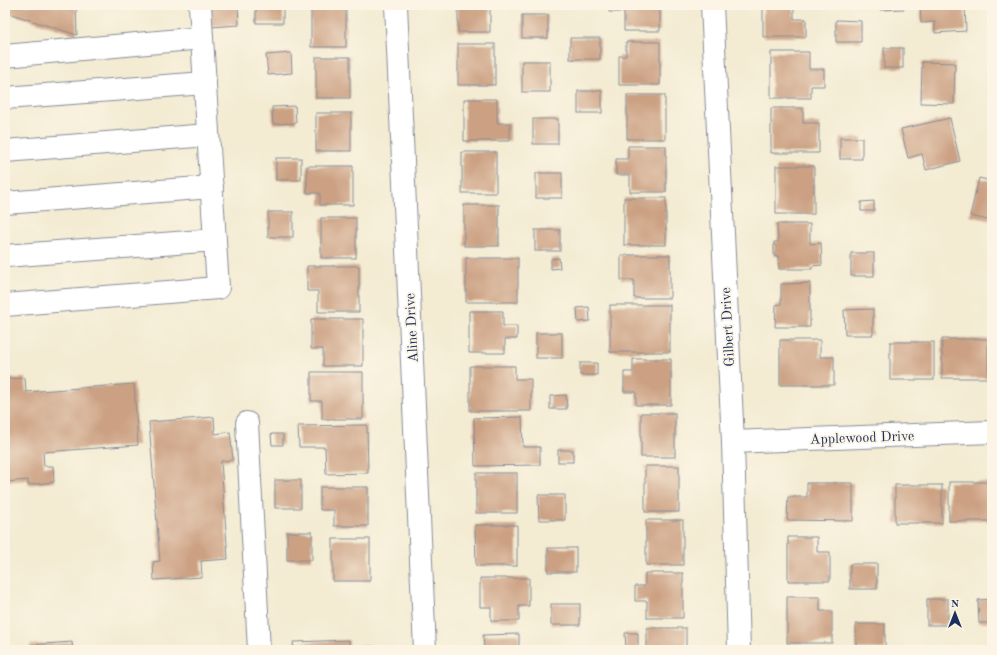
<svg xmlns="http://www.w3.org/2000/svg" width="997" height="655" font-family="'Old Standard TT',serif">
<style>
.building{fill:#cca183}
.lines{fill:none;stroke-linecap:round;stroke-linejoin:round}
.minor-casing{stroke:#878d98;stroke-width:24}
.minor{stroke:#fff;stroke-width:22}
.labels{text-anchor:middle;stroke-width:3.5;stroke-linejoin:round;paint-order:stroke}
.street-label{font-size:14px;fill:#1b2f5e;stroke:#fcf5e5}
</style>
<rect width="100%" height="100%" fill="#fcf5e5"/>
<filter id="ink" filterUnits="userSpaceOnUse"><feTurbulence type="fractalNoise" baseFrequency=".025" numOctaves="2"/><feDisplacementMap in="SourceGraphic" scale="8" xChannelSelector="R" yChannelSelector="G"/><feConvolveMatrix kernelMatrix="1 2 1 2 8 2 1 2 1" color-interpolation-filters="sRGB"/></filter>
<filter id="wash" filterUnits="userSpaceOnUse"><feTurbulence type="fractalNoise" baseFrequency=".012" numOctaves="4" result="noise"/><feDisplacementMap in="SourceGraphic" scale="16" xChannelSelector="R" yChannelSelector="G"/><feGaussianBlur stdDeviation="0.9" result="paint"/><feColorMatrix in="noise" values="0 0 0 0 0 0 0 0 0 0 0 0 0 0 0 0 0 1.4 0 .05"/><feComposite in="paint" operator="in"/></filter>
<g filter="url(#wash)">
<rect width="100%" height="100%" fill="#f3ebd2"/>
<g id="blocks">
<g class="building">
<polygon points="5,5 76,5 77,35 5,12"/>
<polygon points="209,5 238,5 239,25 211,27"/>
<rect x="256" y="5" width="27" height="18"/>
<rect x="311" y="5" width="35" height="42"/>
<rect x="458" y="5" width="32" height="27"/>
<polygon points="609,5 660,5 660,31 624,31 624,12 609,12"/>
<polygon points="763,5 794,5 794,19 806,19 806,37 763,37"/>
<polygon points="879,5 904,5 904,9 880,10"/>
<polygon points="920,5 965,5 966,31 935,33 935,22 921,23"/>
<rect x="522" y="15" width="26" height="23"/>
<polygon points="836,20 861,21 861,42 836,42"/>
<rect x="570" y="38" width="30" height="21"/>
<polygon points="626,42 660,42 660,85 619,85 619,56 626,56"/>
<rect x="458" y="44" width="37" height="41"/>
<rect x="884" y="48" width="19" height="20"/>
<polygon points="771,52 809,52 809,69 824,69 824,86 811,86 811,98 771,98"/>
<polygon points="291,53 292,73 268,75 266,55"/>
<rect x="316" y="57" width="34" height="41"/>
<rect x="522" y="61" width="28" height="31"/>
<polygon points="922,62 955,63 954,104 921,103"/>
<rect x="578" y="91" width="24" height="22"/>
<rect x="627" y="95" width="38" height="44"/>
<polygon points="464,99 497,99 497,123 510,123 510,141 464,141"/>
<polygon points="295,106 296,123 273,124 272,107"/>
<polygon points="771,108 803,108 803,123 819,123 819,153 771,153"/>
<rect x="316" y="113" width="35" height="38"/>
<polygon points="950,118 960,161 926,170 922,154 908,158 901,129"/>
<rect x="533" y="119" width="25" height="25"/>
<rect x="840" y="138" width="22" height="21"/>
<polygon points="628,146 666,146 666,192 630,192 630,175 616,175 616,159 628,159"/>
<rect x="462" y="152" width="34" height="41"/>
<rect x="276" y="158" width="25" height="22"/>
<polygon points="307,166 353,166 353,205 320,205 320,193 307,193"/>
<rect x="776" y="166" width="38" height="48"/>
<rect x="536" y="173" width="26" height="25"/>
<polygon points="979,178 992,181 992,221 970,216"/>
<rect x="624" y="198" width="42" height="47"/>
<polygon points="874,201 874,211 861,211 861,202"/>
<rect x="464" y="205" width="35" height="41"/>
<rect x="268" y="212" width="25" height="25"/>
<rect x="321" y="218" width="35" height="40"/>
<polygon points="777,224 810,224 810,244 821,243 822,265 812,266 812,269 779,269 778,256 774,256 774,242 778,242"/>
<rect x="535" y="230" width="25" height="21"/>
<rect x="851" y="253" width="23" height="23"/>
<polygon points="621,255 670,255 670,298 634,298 634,280 621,280"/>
<rect x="466" y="258" width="52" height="44"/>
<polygon points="559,258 560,268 551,269 551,259"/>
<polygon points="307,266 359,266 359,312 318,312 318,291 307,291"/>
<polygon points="810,283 810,327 775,327 776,305 781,304 781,284"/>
<rect x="610" y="305" width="60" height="47"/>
<polygon points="589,307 590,321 578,322 577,308"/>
<polygon points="873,309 873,335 845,335 844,310"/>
<polygon points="469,311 503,311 503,326 517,326 517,339 505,339 505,353 469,353"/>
<polygon points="311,319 363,319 363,366 323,366 323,349 311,349"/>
<rect x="536" y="333" width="26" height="25"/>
<rect x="942" y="339" width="46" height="39"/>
<polygon points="780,340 820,340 820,357 834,357 834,385 780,385"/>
<rect x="890" y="342" width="44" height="38"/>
<polygon points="633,359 671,359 671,405 636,405 636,392 624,392 624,372 633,372"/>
<rect x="580" y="363" width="17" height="12"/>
<polygon points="470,366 515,366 515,379 531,379 531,411 470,411"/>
<polygon points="311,372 363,372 363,419 322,419 322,401 311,401"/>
<polygon points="25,378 26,392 134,384 138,445 43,452 44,466 53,466 54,482 28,485 28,480 5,482 5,379"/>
<polygon points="566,395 567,409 550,409 550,396"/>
<rect x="641" y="413" width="34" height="44"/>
<polygon points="214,417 215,434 230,432 233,460 221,461 228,559 201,561 202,577 154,580 153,562 160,561 149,422"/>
<polygon points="522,417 523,447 540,447 540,465 475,466 474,418"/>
<polygon points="367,425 368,473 326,474 325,447 299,447 298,426"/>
<polygon points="271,434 283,434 283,445 272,445"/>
<rect x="558" y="450" width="15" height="12"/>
<rect x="645" y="466" width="34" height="46"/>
<rect x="476" y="473" width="41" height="40"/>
<rect x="275" y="480" width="26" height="28"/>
<rect x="949" y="482" width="43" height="39"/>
<polygon points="807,483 853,483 853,521 787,520 788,497 807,497"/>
<rect x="895" y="485" width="47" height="38"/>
<polygon points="320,487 368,487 368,526 334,526 334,510 320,510"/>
<polygon points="538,495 565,495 565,520 539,520"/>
<rect x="646" y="520" width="37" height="45"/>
<polygon points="475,525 517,525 517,566 476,566"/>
<rect x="287" y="532" width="25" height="28"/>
<polygon points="788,537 817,537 817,552 830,552 830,581 788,581"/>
<rect x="333" y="539" width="37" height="42"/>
<rect x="548" y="548" width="28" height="24"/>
<rect x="850" y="564" width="27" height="25"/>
<polygon points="645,573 683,573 683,618 647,618 647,601 635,601 635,586 645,586"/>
<polygon points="480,578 529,578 529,606 519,606 519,621 491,621 491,607 480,607"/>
<polygon points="787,597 820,597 820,611 832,611 832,643 787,643"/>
<rect x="927" y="599" width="21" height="26"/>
<polygon points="992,599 992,623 979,623 978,600"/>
<rect x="551" y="604" width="29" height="21"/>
<rect x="856" y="624" width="29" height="25"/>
<rect x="647" y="628" width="39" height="22"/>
<polygon points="625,633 638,633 638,650 626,650"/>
<polygon points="519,634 519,650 484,650 483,635"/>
<polygon points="349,640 349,647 374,646 374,650 294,650 293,642"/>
<polygon points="72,642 73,650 30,650 30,645"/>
<polygon points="105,647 105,650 85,650 85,649"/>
</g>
</g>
</g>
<g filter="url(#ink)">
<use href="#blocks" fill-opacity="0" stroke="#878d98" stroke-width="1"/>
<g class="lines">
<g class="minor-casing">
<g id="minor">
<polyline points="396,5 425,650"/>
<polyline points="712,5 733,442 739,650"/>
<polyline points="5,56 202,38 200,5"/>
<polyline points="5,98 205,83"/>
<polyline points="5,151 208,135"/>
<polyline points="5,203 212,187"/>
<polyline points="5,256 215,240"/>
<polyline points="5,305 218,288 202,38"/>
<polyline points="247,423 259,650"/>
<polyline points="733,442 992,432"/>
</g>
</g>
<use href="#minor" class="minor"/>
</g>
</g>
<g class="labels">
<g class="street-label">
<text transform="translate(727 327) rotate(-93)" y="5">Gilbert Drive</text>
<text transform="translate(411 328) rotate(-93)" y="5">Aline Drive</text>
<text transform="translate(862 437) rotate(-2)" y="5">Applewood Drive</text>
</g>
</g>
<rect width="997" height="655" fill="none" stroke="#fcf5e5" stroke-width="20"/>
<g transform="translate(955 613)" stroke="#fcf5e5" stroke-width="3" paint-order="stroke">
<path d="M0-3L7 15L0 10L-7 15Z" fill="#1b2f5e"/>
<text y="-6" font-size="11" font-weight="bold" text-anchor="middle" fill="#1b2f5e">N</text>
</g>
</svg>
